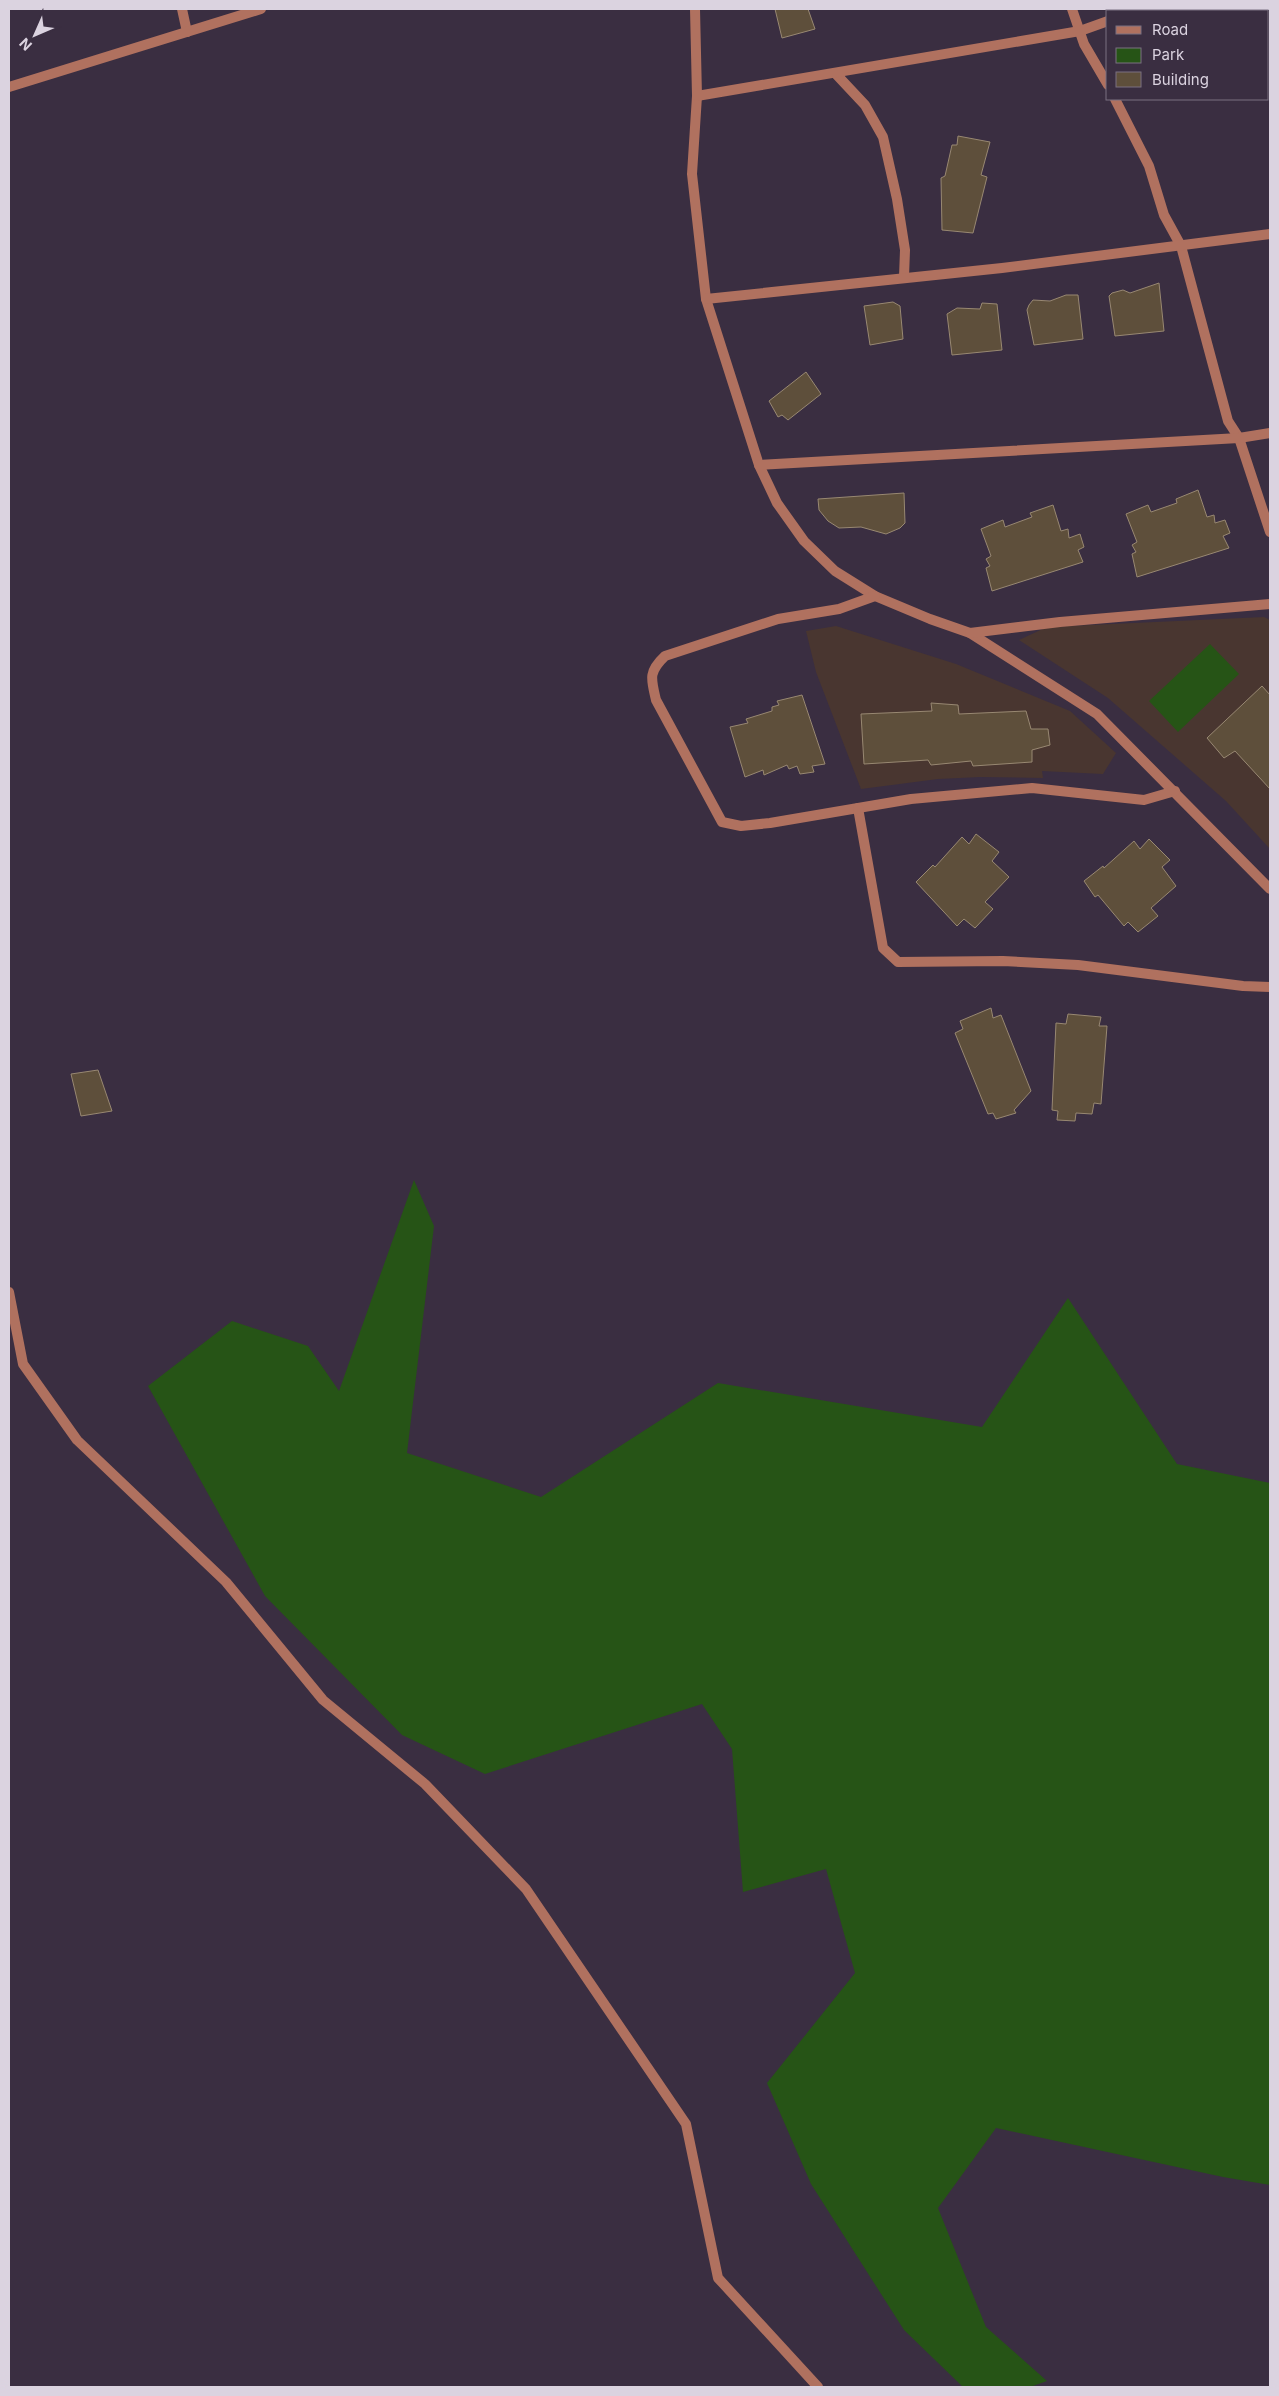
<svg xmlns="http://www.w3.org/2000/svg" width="1279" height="2396" font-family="Inter,sans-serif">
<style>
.education{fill:#493630}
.green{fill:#265416}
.building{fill:#5e4f3b;stroke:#988872}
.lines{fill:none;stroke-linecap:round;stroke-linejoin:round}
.minor{stroke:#b0715f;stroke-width:10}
.tertiary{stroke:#b0715f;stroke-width:10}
</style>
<rect width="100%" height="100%" fill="#3a2e41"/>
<g class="education">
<polygon points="1264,617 1270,620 1270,849 1226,801 1108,698 1019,640 1047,627"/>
<polygon points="836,626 956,664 1070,711 1116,753 1103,774 1042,771 1043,778 980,777 938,779 861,789 816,672 806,631"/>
</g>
<g class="green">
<polygon points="1210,644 1239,674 1178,732 1149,701"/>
<polygon points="414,1180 434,1226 407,1453 541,1497 718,1383 982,1427 1068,1298 1177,1464 1270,1483 1270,2185 1223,2177 996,2128 938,2208 986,2327 1047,2381 1030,2387 963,2387 904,2330 811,2184 767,2083 855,1973 826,1869 743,1892 732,1749 702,1704 485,1774 402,1735 265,1596 148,1386 232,1321 308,1346 339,1391"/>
</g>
<g class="building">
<polygon points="775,9 808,9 815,29 782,38"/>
<polygon points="958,136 990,142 981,175 987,177 973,233 942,230 941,178 945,176 952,145 957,145"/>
<polygon points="1159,283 1164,331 1115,336 1109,296 1112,293 1123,290 1130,293"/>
<polygon points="1066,295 1078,295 1083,339 1034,345 1027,310 1029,305 1033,300 1050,301"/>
<polygon points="893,302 900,306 903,339 870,345 864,306"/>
<polygon points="982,303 997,304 1002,350 952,355 947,314 957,308 980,309"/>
<polygon points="806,372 821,394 788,420 782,415 778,417 769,401"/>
<polygon points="1198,490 1207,517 1214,515 1215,523 1225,520 1230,533 1223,536 1229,548 1137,577 1132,554 1136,552 1132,545 1137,542 1126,514 1148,505 1151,512 1177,503 1176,499"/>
<polygon points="904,493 905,523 900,528 886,534 861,527 839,528 828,521 819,510 818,499"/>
<polygon points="1053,505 1061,531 1068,529 1069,538 1080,534 1084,547 1078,550 1083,562 992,591 986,568 990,566 986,559 991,556 981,529 1003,520 1005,527 1032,517 1030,513"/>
<polygon points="1262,686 1270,695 1270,789 1235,751 1224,758 1207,738"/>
<polygon points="802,695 825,764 812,766 814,772 800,774 797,766 789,769 787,765 764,775 763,770 745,777 730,727 748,723 746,719 772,711 772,707 779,705 777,701"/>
<polygon points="931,703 958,705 959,714 1026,711 1031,729 1048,729 1050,745 1032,750 1032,762 973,766 971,761 931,765 928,760 864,764 861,714 932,711"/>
<polygon points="976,834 999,852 992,861 1009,877 985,902 993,909 975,928 964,919 957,926 916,882 933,865 935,867 962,837 969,844"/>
<polygon points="1149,839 1170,860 1162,867 1176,886 1151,908 1158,916 1138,932 1128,922 1124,926 1098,895 1095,897 1084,881 1103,866 1104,868 1134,841 1140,849"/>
<polygon points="991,1008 993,1018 1001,1015 1031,1091 1014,1110 1016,1113 996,1119 993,1113 988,1114 955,1033 963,1029 960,1021"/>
<polygon points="1068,1014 1101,1017 1099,1026 1107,1026 1101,1104 1094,1103 1092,1114 1076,1113 1075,1121 1057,1120 1058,1111 1052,1110 1056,1023 1066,1024"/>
<polygon points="98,1070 112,1111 81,1116 71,1074"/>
</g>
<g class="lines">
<g class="minor">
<polyline points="182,9 187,32"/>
<polyline points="695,9 697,96 692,174 706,299 759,465 777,503 804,541 835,571 875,596 930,619 970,633 1097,714 1270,889"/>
<polyline points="1072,9 1084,44 1108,85"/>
<polyline points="1144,11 1153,9"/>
<polyline points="835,73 865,105 883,137 897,199 905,250 904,277"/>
<polyline points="9,87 261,9"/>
<polyline points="697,96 1080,31 1108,21"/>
<polyline points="1115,99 1149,166 1164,215 1181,246 1228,421 1239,438 1270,532"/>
<polyline points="706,299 1002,268 1270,234"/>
<polyline points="759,465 1239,438 1270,433"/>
<path d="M875,596L839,609L778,619L665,656C648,672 651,679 656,700L722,822L741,826L770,823L911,799L1032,788L1144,800L1175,791"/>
<polyline points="970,633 1060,622 1270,604"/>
<polyline points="858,808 883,948 898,962 1003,961 1078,965 1243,986 1270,987"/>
</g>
<polyline class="tertiary" points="9,1292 23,1364 77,1440 226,1582 323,1700 425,1784 526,1889 686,2124 718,2278 818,2387"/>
</g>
<rect width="1279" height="2396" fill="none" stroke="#dbd3e0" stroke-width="20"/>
<rect x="1106" y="10" width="162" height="90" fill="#3a2e41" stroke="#7a7081"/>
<rect x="1116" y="26" width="25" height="8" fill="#b0715f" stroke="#7a7081"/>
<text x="1152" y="35" font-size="15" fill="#dbd3e0">Road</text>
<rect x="1116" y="48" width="25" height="15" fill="#265416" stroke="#7a7081"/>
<text x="1152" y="60" font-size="15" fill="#dbd3e0">Park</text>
<rect x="1116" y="72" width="25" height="15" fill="#5e4f3b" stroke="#7a7081"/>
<text x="1152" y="85" font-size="15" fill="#dbd3e0">Building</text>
<g transform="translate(35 35) rotate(225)" stroke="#3a2e41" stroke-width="4" paint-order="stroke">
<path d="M0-4L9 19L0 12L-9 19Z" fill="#dbd3e0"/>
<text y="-8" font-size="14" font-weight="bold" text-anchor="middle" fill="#dbd3e0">N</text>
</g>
</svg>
